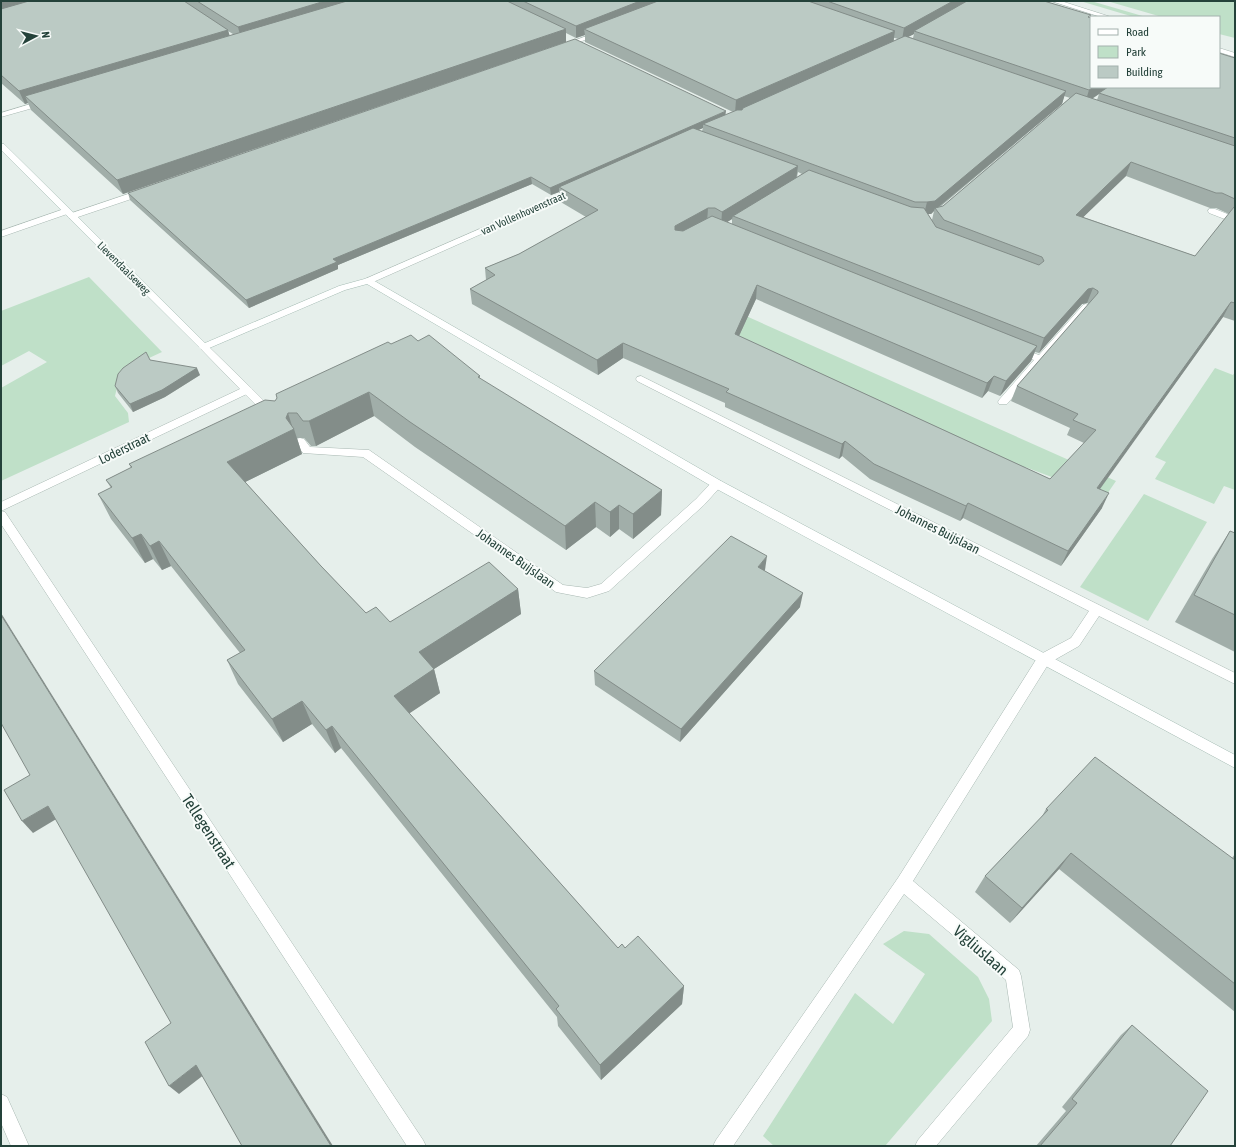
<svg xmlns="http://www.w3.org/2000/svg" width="1236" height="1147" font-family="'Asap Condensed',sans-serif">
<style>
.green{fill:#bfe0c8}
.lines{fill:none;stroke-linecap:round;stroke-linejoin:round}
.lane-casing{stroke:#a8b8b2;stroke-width:1}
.street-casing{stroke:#a8b8b2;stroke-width:1}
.secondary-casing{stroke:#a4bbb3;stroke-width:1}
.lane{fill:#fff;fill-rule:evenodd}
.street{fill:#fff;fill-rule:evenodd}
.secondary{fill:#fff;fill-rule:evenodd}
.wall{fill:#a1aea9;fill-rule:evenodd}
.shaded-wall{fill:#838d89}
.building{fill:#bbcac4;stroke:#838d89}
.labels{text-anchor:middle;stroke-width:4;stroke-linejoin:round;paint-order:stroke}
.far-street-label{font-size:11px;fill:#24423a;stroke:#f7fbf9}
.street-label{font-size:13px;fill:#24423a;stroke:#f7fbf9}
.near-street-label{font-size:16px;fill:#24423a;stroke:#f7fbf9}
</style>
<rect width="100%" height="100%" fill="#e6efeb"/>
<g class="green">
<polygon points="1080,1 1091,1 1146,17 1134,17"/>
<polygon points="1107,1 1235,1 1235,38 1219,34 1219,17 1162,17"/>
<polygon points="562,234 1116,481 1105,497 1025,467 1012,478 704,334"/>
<polygon points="89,277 162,352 121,371 115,396 128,413 129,422 1,481 1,388 47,362 29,351 1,366 1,311"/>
<polygon points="1215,368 1233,375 1235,372 1235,490 1224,486 1214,504 1155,479 1166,462 1155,457"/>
<polygon points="1144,494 1207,522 1148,621 1080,587"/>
<polygon points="904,931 929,934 978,977 989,999 992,1021 885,1146 774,1146 763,1136 855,993 893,1024 925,974 883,944"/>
</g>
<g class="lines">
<g class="lane-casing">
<g id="lane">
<polygon points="64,209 67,209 71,211 70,213 1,237 1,231"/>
<polygon points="1209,209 1215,209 1235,217 1235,223 1209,213 1208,211"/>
<polygon points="1086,304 1091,307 1089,309 1007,404 999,404 998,402 999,400 1034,360 1016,353 1014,351 1016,349 1022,349 1039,355 1083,305"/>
<polygon points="247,387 251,388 274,411 275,413 274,415 266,415 243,392 242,390"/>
<polygon points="300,438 304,439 310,447 369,450 563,585 587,588 601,584 696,499 713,481 721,481 723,484 704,505 609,591 587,598 556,592 363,457 303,453 295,442 296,439"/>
</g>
</g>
<g class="street-casing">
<g id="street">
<polygon points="1051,1 1061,1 1111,17 1101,17"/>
<polygon points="600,31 603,33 602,34 565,47 560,46"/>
<polygon points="1219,48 1235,53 1235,57 1219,52"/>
<polygon points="44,100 48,102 47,104 1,117 1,113"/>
<polygon points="571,189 577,189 578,191 371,283 368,284 363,281 365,279"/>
<polygon points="140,190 143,190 147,192 146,194 75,218 69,218 68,216 69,214"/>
<polygon points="204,344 207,345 251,388 252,390 251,392 1,511 5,512 423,1140 426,1146 407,1146 1,524 1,502 240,389 201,349 199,347 201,345"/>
<polygon points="641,376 1235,673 1235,684 1099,616 1079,646 1049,663 913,881 1019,970 1021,976 1030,1030 1028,1036 936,1146 915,1146 918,1140 1013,1027 1006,980 904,894 733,1146 713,1146 716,1140 898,878 1039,655 1071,638 1089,611 637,381 636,379 637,377"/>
<polygon points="1,1094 7,1097 29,1146 11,1146 1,1123"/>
</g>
</g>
<g class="secondary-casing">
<polygon id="secondary" points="1,144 4,144 205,343 339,286 368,278 371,279 721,481 1235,755 1235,768 713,487 367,284 345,290 207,349 201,349 1,150"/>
</g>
<use href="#lane" class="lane"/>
<use href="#street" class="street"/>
<use href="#secondary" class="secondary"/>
</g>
<g class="wall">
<path d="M1,1H1044L1090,18L1091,87H1219L1235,58V321L1223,317L1099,489L1102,508L1061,566L963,518L960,521L870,479L842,456L839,459L725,407V403L623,358L598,375L472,304L470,289L486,280L485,268L519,254L586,217L559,201V192L551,195L532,184L338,265V269L249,308L130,200L128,193L726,115L733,112L585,42V35L576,38L566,33V42L123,194L31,110L28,103L25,104L1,83ZM228,31L233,34L230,36ZM914,34L913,38L908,37ZM894,38H895L898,39L894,41ZM1099,94L1097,100L1092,99ZM1064,96L1070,98L943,206L940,207L1062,104ZM703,128L702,131L698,130ZM798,172L802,174L797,177ZM1126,176L1210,208H1216L1229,214L1195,256L1083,217ZM934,211L932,220L928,214H931ZM732,219V224L727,222ZM756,299L982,398L988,391L1000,396L1031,361L1035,352L1039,353L1082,304L1087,303L1089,304L1017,386L1011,401L1070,428L1067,435L1084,443L1050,479L739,336Z"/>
<polygon points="418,341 480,376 480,379 662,490 661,515 633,539 619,529 610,537 596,527 566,550 415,447 374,416 316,446 311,446 304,438 297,438 302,454 245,482 321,566 366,613 390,622 518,589 521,614 434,669 440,693 409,713 618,948 625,948 684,986 682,1004 601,1080 558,1026 557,1017 341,748 335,753 312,724 283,742 238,684 227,660 240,653 171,566 162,570 153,559 145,563 111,519 98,494 111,488 106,480 131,468 129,464 275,401 391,344"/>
<polygon points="150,360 200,375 165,397 133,412 118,393 115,386"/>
<polygon points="1230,531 1235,533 1235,652 1175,622 1212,559"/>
<polygon points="765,570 765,571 800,607 680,742 595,685 594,671"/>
<polygon points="1046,809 1232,858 1235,854 1235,1012 1059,869 1010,923 975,892 985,876 1041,818"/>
<polygon points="1132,1025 1170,1146 1036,1146 1066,1111 1062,1107 1121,1035"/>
</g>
<g class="shaded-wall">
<polygon points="4,1 58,1 1,15 1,2"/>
<polygon points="325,1 370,1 241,39 238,27"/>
<polygon points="640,1 672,1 584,29 585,35 576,38 576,26"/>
<polygon points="953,1 972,1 914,31 914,34 902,40 904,28"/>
<polygon points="566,29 566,42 123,194 117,180"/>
<polygon points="228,30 231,42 25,96 28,103 25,104 19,91"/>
<polygon points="895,31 893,44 735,113 736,100"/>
<polygon points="1094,87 1109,87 1099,93 1099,94 1085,103 1089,90"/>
<polygon points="1066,91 1062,104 936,209 935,208 934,211 931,214 924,214 927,202"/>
<polygon points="726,111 725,118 703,124 703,128 564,189 559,187 559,192 551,195 550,188"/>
<polygon points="1131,162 1126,176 1071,229 1076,215"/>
<polygon points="798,166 796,180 733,216 732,219 721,226 722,212"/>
<polygon points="531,177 532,184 338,265 338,269 249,308 246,300 333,259"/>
<polygon points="708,208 707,223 674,241 675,226"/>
<polygon points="757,285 756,299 733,349 735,334"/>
<polygon points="1093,288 1087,303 1082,304 1039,353 1044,338 1088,289"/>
<polygon points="1231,302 1223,317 1090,503 1097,488"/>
<polygon points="623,343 623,358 598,375 597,360"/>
<polygon points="1037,346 1031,361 1000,396 1006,381"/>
<polygon points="197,368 200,375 165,397 133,412 130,404"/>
<polygon points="994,376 988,391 982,398 987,383"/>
<polygon points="369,392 374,416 316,446 309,421"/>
<polygon points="288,413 293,429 294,429 302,454 237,486 227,462 286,418"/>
<polygon points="845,441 842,456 839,459 842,444"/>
<polygon points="662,490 661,515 633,539 633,514"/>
<polygon points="1109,493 1102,508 1061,566 1068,551"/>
<polygon points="595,502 596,527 566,550 565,526"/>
<polygon points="968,503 963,518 960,521 966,506"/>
<polygon points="619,505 619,529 610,537 610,512"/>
<polygon points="141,534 153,559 145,563 132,538"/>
<polygon points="159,541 171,566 162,570 150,546"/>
<polygon points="767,556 765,570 755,581 758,567"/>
<polygon points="518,589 521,614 434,669 440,693 401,719 394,696 419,652"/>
<polygon points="803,593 800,607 680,742 681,729"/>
<polygon points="1,613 333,1146 331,1146 1,615"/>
<polygon points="302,701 312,724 283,742 272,719"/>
<polygon points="332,726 341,748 335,753 326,730"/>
<polygon points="48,806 58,818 33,833 22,821"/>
<polygon points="1071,853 1059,869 1010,923 1022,908"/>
<polygon points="684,986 682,1004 601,1080 600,1065"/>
<polygon points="196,1065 205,1074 179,1094 169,1086"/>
</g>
<g class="building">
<polygon points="29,1 184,1 228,30 19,91 1,75 1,9"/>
<polygon points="197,1 325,1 238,27"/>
<polygon points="347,1 507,1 566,29 117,180 25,96"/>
<polygon points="523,1 640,1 576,26"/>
<polygon points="658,1 808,1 895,31 736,100 584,29"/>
<polygon points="827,1 953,1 904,28"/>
<polygon points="967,1 1044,1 1091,15 1088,17 1091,18 1091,87 1094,87 1089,90 914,31"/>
<polygon points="905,36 1066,91 935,201 927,202 915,202 703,124 737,110 742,110 743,108"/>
<polygon points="575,39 726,111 550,188 531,177 333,259 337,262 246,300 128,193"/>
<polygon points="1219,53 1235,58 1235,138 1099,93 1108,87 1219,87"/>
<polygon points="1076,93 1235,146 1235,199 1222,193 1216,193 1131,162 1076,215 1195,256 1234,207 1235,207 1235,303 1231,302 1097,488 1109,493 1068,551 968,503 966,506 874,464 845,441 842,444 726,392 729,389 623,343 597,360 470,289 495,275 485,268 519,254 598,210 559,187 693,128 798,166 722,212 715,208 708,208 675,226 675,230 683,231 712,216 1037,346 1006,381 994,376 987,383 757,285 735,334 1050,479 1096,430 1073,420 1078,414 1017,386 1098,293 1098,291 1093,288 1088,289 1044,338 733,216 809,170 911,207 924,208 936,227 1039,265 1044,261 1042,257 944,220 935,208 943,206"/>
<polygon points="411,335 418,341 429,335 480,376 478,377 662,490 633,514 619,505 610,512 595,502 565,526 410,422 369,392 309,421 303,421 297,413 288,413 286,418 294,429 227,462 321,566 366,613 376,607 390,622 489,562 518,589 419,652 434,669 394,696 618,948 622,944 625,948 638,936 684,986 600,1065 556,1009 559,1006 332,726 326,730 302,701 272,719 227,660 245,650 159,541 150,546 141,534 132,538 98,494 112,487 106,480 132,467 129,464 265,400 275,401 277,398 276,394 388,342 391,344"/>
<polygon points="146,352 150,360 197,368 162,390 130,404 115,386 118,374 123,368"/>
<polygon points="1230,531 1235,533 1235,615 1194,595"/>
<polygon points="731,536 767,556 758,567 803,593 681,729 594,671"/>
<polygon points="1,615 331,1146 242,1146 196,1065 169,1086 145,1042 171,1023 48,806 22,821 4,790 30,775 1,723"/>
<polygon points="1095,757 1235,860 1235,859 1235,984 1071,853 1022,908 985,876 1048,810 1046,809"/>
<polygon points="1132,1025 1208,1091 1170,1146 1040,1146 1077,1103 1072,1099"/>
</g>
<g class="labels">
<g class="far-street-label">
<text transform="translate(523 213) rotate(-24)" y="4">van Vollenhovenstraat</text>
<text transform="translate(124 268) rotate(45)" y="4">Lievendaalseweg</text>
</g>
<g class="street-label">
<text transform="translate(124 448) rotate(-26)" y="5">Loderstraat</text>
<text transform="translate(938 529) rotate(27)" y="5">Johannes Buijslaan</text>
<text transform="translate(516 558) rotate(35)" y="5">Johannes Buijslaan</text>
</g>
<g class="near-street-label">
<text transform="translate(209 831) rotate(57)" y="6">Tellegenstraat</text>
<text transform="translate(981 950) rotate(41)" y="6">Vigliuslaan</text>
</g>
</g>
<rect width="1236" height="1147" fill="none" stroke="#24423a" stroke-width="4"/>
<rect x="1090" y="16" width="130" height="72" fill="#f7fbf9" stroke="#a3b1ad"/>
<rect x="1098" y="29" width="20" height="6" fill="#ffffff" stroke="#a3b1ad"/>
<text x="1126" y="36" font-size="12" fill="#24423a">Road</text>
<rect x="1098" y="46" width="20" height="12" fill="#bfe0c8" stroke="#a3b1ad"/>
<text x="1126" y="56" font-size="12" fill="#24423a">Park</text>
<rect x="1098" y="66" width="20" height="12" fill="#bbcac4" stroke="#a3b1ad"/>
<text x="1126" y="76" font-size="12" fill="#24423a">Building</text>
<g transform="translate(36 36) rotate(83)" stroke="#f7fbf9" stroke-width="3" paint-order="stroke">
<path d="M0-3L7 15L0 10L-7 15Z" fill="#24423a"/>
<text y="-6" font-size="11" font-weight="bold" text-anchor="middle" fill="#24423a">N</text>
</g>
</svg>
